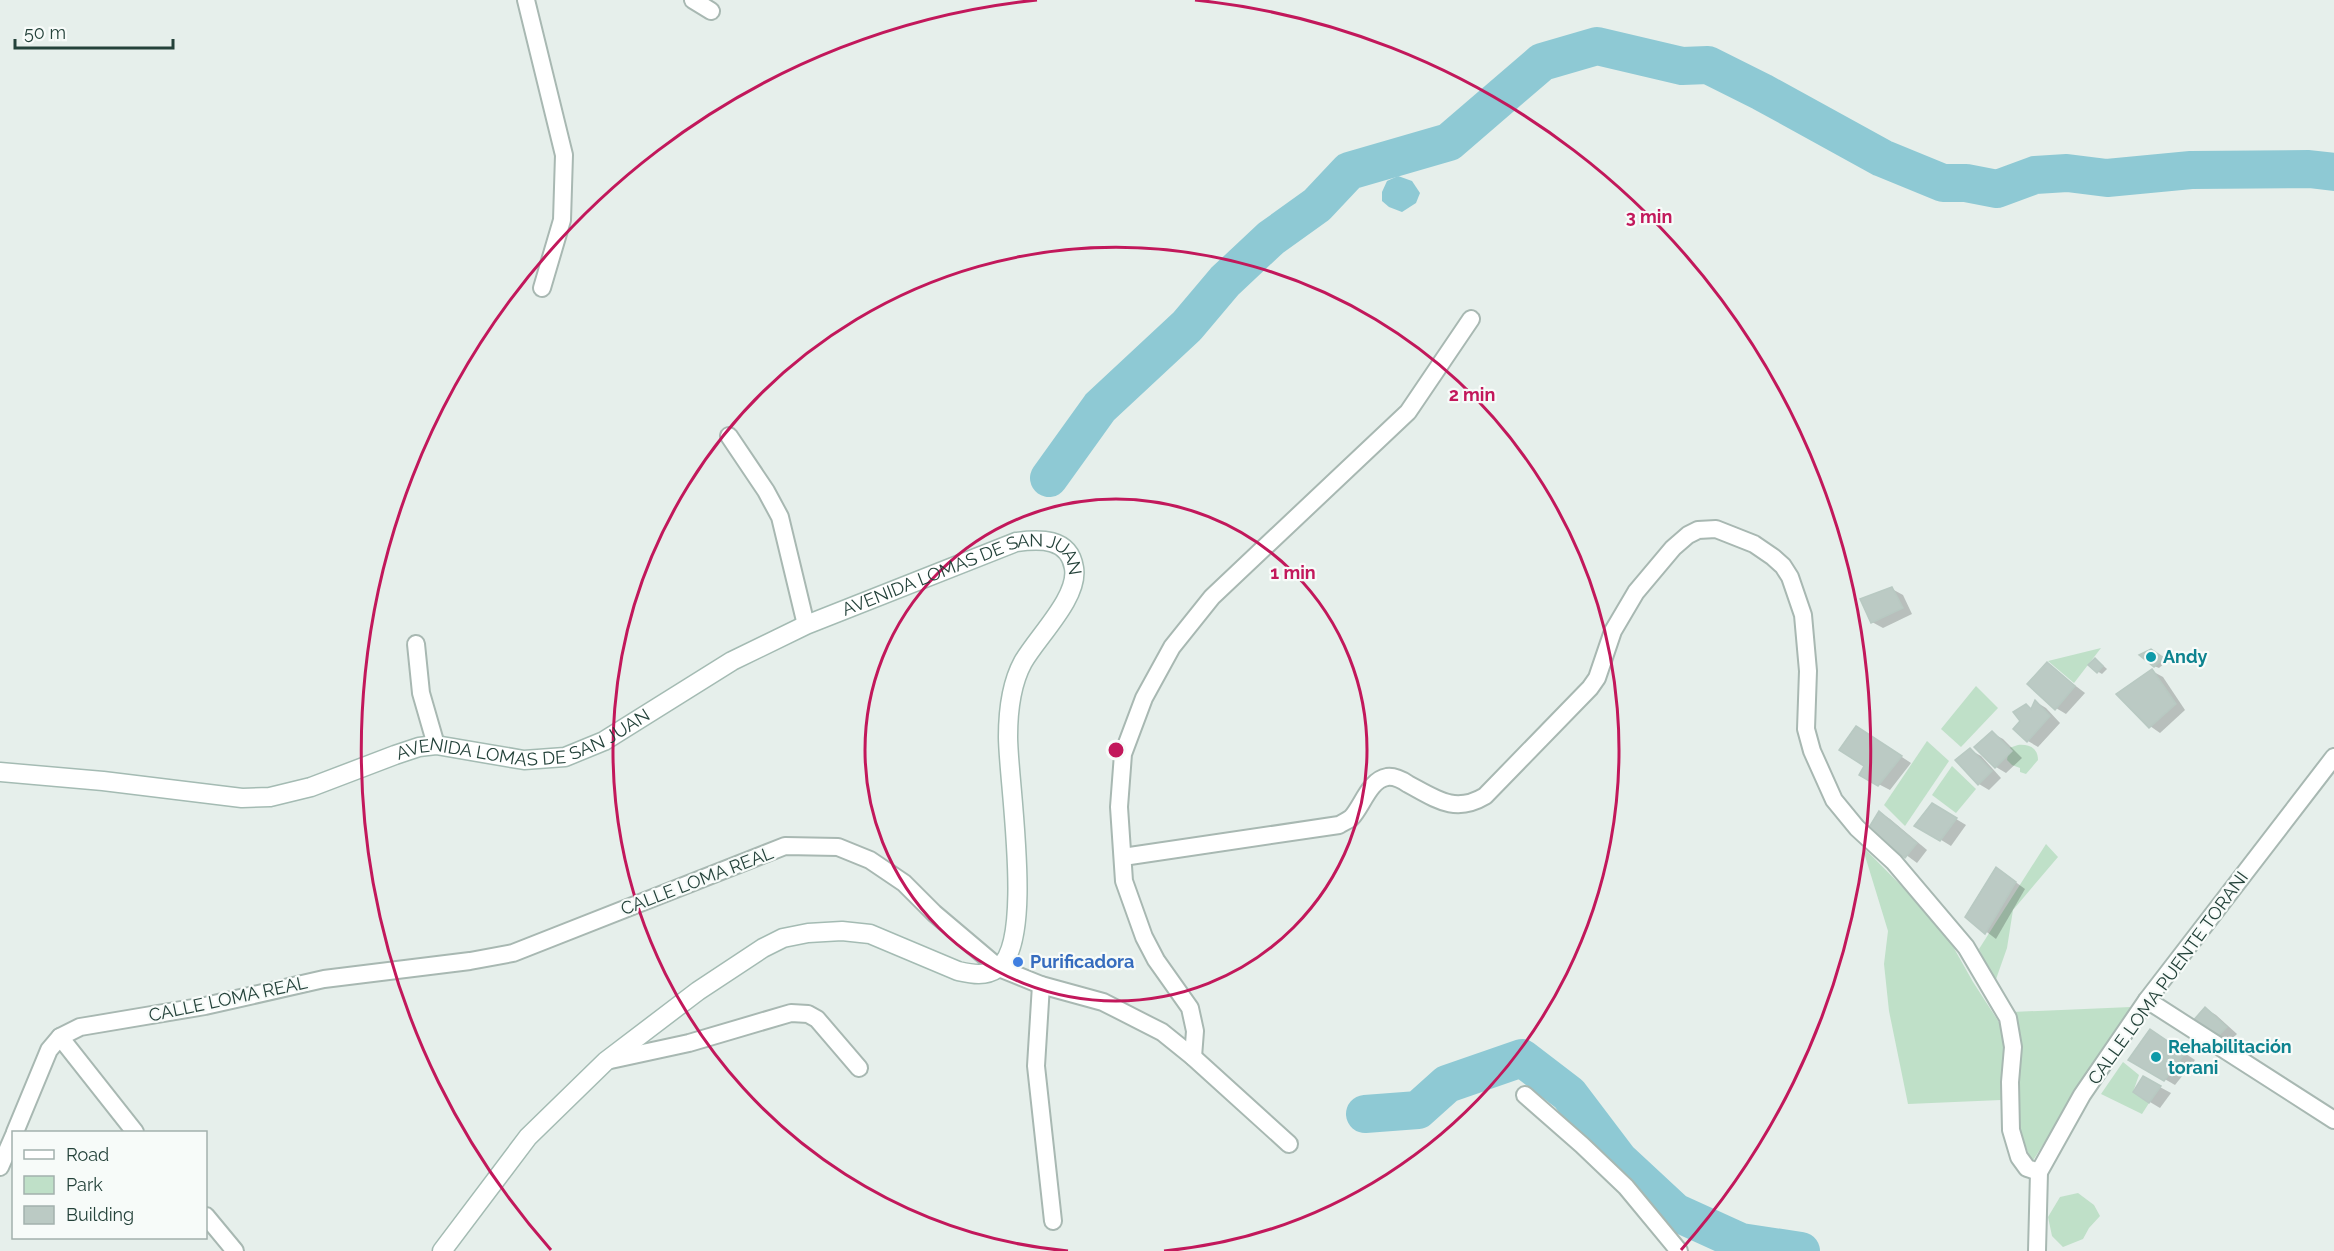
<svg xmlns="http://www.w3.org/2000/svg" width="2334" height="1251" font-family="Raleway,sans-serif">
<style>
.green{fill:#bfe0c8}
.water{fill:#8ec9d4}
.shadow{fill:#0003}
.lines{fill:none;stroke-linecap:round;stroke-linejoin:round}
.river{stroke:#8ec9d4;stroke-width:38}
.building{fill:#bbcac4;stroke:#b8c9c2;stroke-width:1.5}
.street-casing{stroke:#a8b8b2;stroke-width:20}
.secondary-casing{stroke:#a4bbb3;stroke-width:21}
.street{stroke:#fff;stroke-width:16}
.secondary{stroke:#fff;stroke-width:18}
.ring{fill:none;stroke:#c2185b;stroke-width:3}
.culture-dot{fill:#0f9aa8;stroke:#f7fbf9;stroke-width:2}
.shop-dot{fill:#3f7fe0;stroke:#f7fbf9;stroke-width:2}
.labels{text-anchor:middle;stroke-width:4.5;stroke-linejoin:round;paint-order:stroke}
.street-label{font-size:18px;fill:#24423a;stroke:#f7fbf9}
.culture-label{font-size:18px;font-weight:bold;fill:#0d838f;stroke:#f7fbf9;text-anchor:start}
.shop-label{font-size:18px;font-weight:bold;fill:#366cbe;stroke:#f7fbf9;text-anchor:start}
.centre{fill:#c2185b;stroke:#f7fbf9;stroke-width:3}
.ring-label{font-size:18px;text-anchor:middle;font-weight:bold;fill:#c2185b;stroke:#f7fbf9;stroke-width:4.5;stroke-linejoin:round;paint-order:stroke}
</style>
<rect width="100%" height="100%" fill="#e6efeb"/>
<g class="green">
<polygon points="2101,648 2074,683 2048,661"/>
<polygon points="1976,686 1998,708 1961,747 1941,729"/>
<polygon points="1927,741 1949,761 1905,826 1884,805"/>
<path d="M2018,745C2029,744 2038,748 2038,760L2026,774L2020,772V768L2012,765L2007,760L2009,748Z"/>
<polygon points="1952,766 1976,789 1956,813 1932,795"/>
<polygon points="2046,844 2058,857 2013,910 2007,948 1995,982 1979,949"/>
<polygon points="1862,846 1942,927 1973,982 2004,1030 2001,1100 1908,1104 1889,1011 1884,964 1888,931"/>
<polygon points="2131,1007 2032,1162 2020,1132 2015,1100 2012,1012"/>
<polygon points="2123,1062 2139,1075 2133,1092 2149,1103 2142,1114 2101,1094"/>
<polygon points="2078,1193 2094,1205 2100,1216 2089,1228 2083,1239 2063,1247 2052,1236 2048,1217 2060,1197"/>
</g>
<polygon class="water" points="1398,176 1412,181 1420,193 1416,203 1402,212 1389,207 1382,201 1382,192 1387,181"/>
<g class="shadow">
<polygon points="1892,589 1903,595 1912,614 1883,628 1872,622"/>
<polygon points="2156,653 2167,661 2159,668 2154,666"/>
<polygon points="2096,659 2107,669 2102,674 2097,671"/>
<polygon points="2047,664 2085,693 2066,714 2056,708"/>
<polygon points="2152,671 2163,677 2185,710 2160,733 2150,726"/>
<polygon points="2036,702 2046,708 2060,723 2038,747 2028,741 2022,721 2026,705 2032,709"/>
<polygon points="1992,733 2003,739 2022,758 2006,773 1996,767"/>
<polygon points="1867,734 1911,763 1890,790 1861,775 1866,765"/>
<polygon points="1970,750 1981,756 2001,778 1989,790 1979,784"/>
<polygon points="1933,805 1966,825 1951,846 1917,825"/>
<polygon points="1880,813 1890,819 1927,850 1917,863 1870,828"/>
<polygon points="2006,875 2025,889 1996,939 1967,917"/>
<polygon points="2206,1009 2216,1015 2237,1034 2224,1046 2213,1040"/>
<polygon points="2161,1037 2195,1060 2175,1085 2130,1059"/>
<polygon points="2143,1078 2171,1093 2160,1108 2150,1102"/>
</g>
<g class="lines">
<g class="river">
<polyline points="1049,478 1100,407 1187,326 1225,281 1271,238 1317,205 1349,171 1449,142 1542,62 1597,46 1682,66 1708,65 1762,92 1882,158 1943,183 1966,183 1997,189 2035,175 2067,173 2107,178 2191,170 2309,169 2334,172"/>
<polyline points="1365,1114 1418,1110 1447,1084 1522,1058 1569,1094 1619,1160 1675,1212 1741,1242 1801,1251"/>
</g>
</g>
<g class="building">
<polygon points="1892,587 1903,608 1871,623 1860,599"/>
<polygon points="2151,649 2164,658 2154,667 2139,655"/>
<polygon points="2095,658 2103,666 2097,673 2088,665"/>
<polygon points="2047,662 2075,686 2055,710 2027,684"/>
<polygon points="2152,669 2176,704 2149,728 2116,694"/>
<polygon points="2035,700 2050,716 2027,742 2013,729 2020,721 2013,712 2026,704 2031,709"/>
<polygon points="1856,726 1902,756 1878,786 1859,775 1864,766 1839,750"/>
<polygon points="1992,731 2012,751 1995,768 1974,747"/>
<polygon points="1970,748 1992,771 1978,785 1955,760"/>
<polygon points="1932,803 1957,818 1940,841 1914,826"/>
<polygon points="1879,811 1917,843 1905,858 1868,829"/>
<polygon points="1996,867 2016,882 1985,934 1965,917"/>
<polygon points="2205,1007 2227,1027 2212,1042 2192,1022"/>
<polygon points="2150,1029 2185,1053 2164,1081 2128,1060"/>
<polygon points="2143,1076 2161,1086 2149,1103 2133,1092"/>
</g>
<g class="lines">
<g class="street-casing">
<g id="street">
<polyline points="526,0 564,155 562,220 542,288"/>
<polyline points="693,0 711,11"/>
<polyline points="729,436 766,491 780,517 806,625"/>
<polyline points="416,644 421,693 436,745"/>
<path d="M1123,857L1339,825C1342,823 1347,821 1351,818C1362,807 1369,780 1387,777C1394,776 1402,780 1408,784C1436,799 1455,814 1485,796L1590,688L1597,678L1613,631L1636,592L1673,548L1688,535L1698,530L1716,529L1754,544L1773,557L1783,566L1790,577L1803,615L1808,671L1806,729L1812,751L1834,800L1857,828L1894,862L1966,947L2008,1018L2013,1047L2010,1082L2011,1130L2019,1157L2027,1168L2039,1172"/>
<polyline points="1041,985 1036,1066 1053,1221"/>
<polyline points="2147,1000 2334,1120"/>
<polyline points="60,1037 135,1132"/>
<polyline points="1193,1057 1195,1031 1190,1008 1156,960 1144,937 1124,881 1119,807 1123,754 1144,698 1172,647 1212,597 1408,412 1471,319"/>
<polyline points="606,1061 689,1043 791,1013 808,1014 817,1019 859,1068"/>
<polyline points="1525,1095 1582,1145 1626,1187 1679,1251"/>
<polyline points="15,1132 49,1050 60,1037 80,1027 205,1006 324,979 470,961 513,953 785,846 838,847 870,860 904,883 934,913 999,968 1041,985 1103,1002 1162,1032 1193,1057 1289,1144"/>
<polyline points="0,1167 14,1135"/>
<polyline points="206,1216 235,1251"/>
<polyline points="2037,1251 2039,1172 2082,1095 2147,1000 2334,757"/>
</g>
</g>
<g class="secondary-casing">
<g id="secondary">
<path id="s1" d="M0,772L103,781L242,798L270,797L311,787L395,755L419,747L436,745L524,760L565,757L604,741L732,661L806,625L1016,542C1039,539 1069,537 1074,568C1079,597 1038,636 1023,662C1011,684 1008,711 1008,737C1008,781 1035,943 998,968C985,977 972,974 958,971L870,934L842,931L808,933L783,938L763,948L698,991L606,1061L528,1137L442,1251"/>
</g>
</g>
<use href="#street" class="street"/>
<use href="#secondary" class="secondary"/>
</g>
<g class="ring">
<circle cx="1116" cy="750" r="251"/>
<path d="M1068 1251A503 503 0 1 1 1164 1251"/>
<path d="M551 1250A754 754 0 0 1 1037 0M1195 0A754 754 0 0 1 1681 1250"/>
</g>
<g class="culture-dot">
<circle cx="2151" cy="657" r="6"/>
<circle cx="2156" cy="1057" r="6"/>
</g>
<circle class="shop-dot" cx="1018" cy="962" r="6"/>
<g class="labels">
<g class="street-label">
<text dy="6" stroke="none"><textPath href="#s1" startOffset="1024">AVENIDA LOMAS DE SAN JUAN</textPath></text>
<text dy="6" stroke="none"><textPath href="#s1" startOffset="538">AVENIDA LOMAS DE SAN JUAN</textPath></text>
<text transform="translate(697 881) rotate(-21)" y="6">CALLE LOMA REAL</text>
<text transform="translate(2168 978) rotate(-54)" y="6">CALLE LOMA PUENTE TORANI</text>
<text transform="translate(228 999) rotate(-12)" y="6">CALLE LOMA REAL</text>
</g>
<g class="culture-label">
<text x="2163" y="663">Andy</text>
<text x="2168" y="1053">Rehabilitación<tspan x="2168" dy="21">torani</tspan></text>
</g>
<g class="shop-label">
<text x="1030" y="968">Purificadora</text>
</g>
</g>
<circle cx="1116" cy="750" r="9" class="centre"/>
<g class="ring-label">
<text x="1649" y="223">3 min</text>
<text x="1472" y="401">2 min</text>
<text x="1293" y="579">1 min</text>
</g>
<rect x="12" y="1131" width="195" height="108" fill="#f7fbf9" stroke="#a3b1ad" stroke-width="1.5"/>
<rect x="24" y="1150" width="30" height="9" fill="#ffffff" stroke="#a3b1ad" stroke-width="1.5"/>
<text x="66" y="1161" font-size="18" fill="#24423a">Road</text>
<rect x="24" y="1176" width="30" height="18" fill="#bfe0c8" stroke="#a3b1ad" stroke-width="1.5"/>
<text x="66" y="1191" font-size="18" fill="#24423a">Park</text>
<rect x="24" y="1206" width="30" height="18" fill="#bbcac4" stroke="#a3b1ad" stroke-width="1.5"/>
<text x="66" y="1221" font-size="18" fill="#24423a">Building</text>
<path d="M15 39v9h158v-9" fill="none" stroke="#24423a" stroke-width="3"/>
<text x="24" y="39" font-size="18" fill="#24423a" stroke="#f7fbf9" stroke-width="4.5" paint-order="stroke">50 m</text>
</svg>
